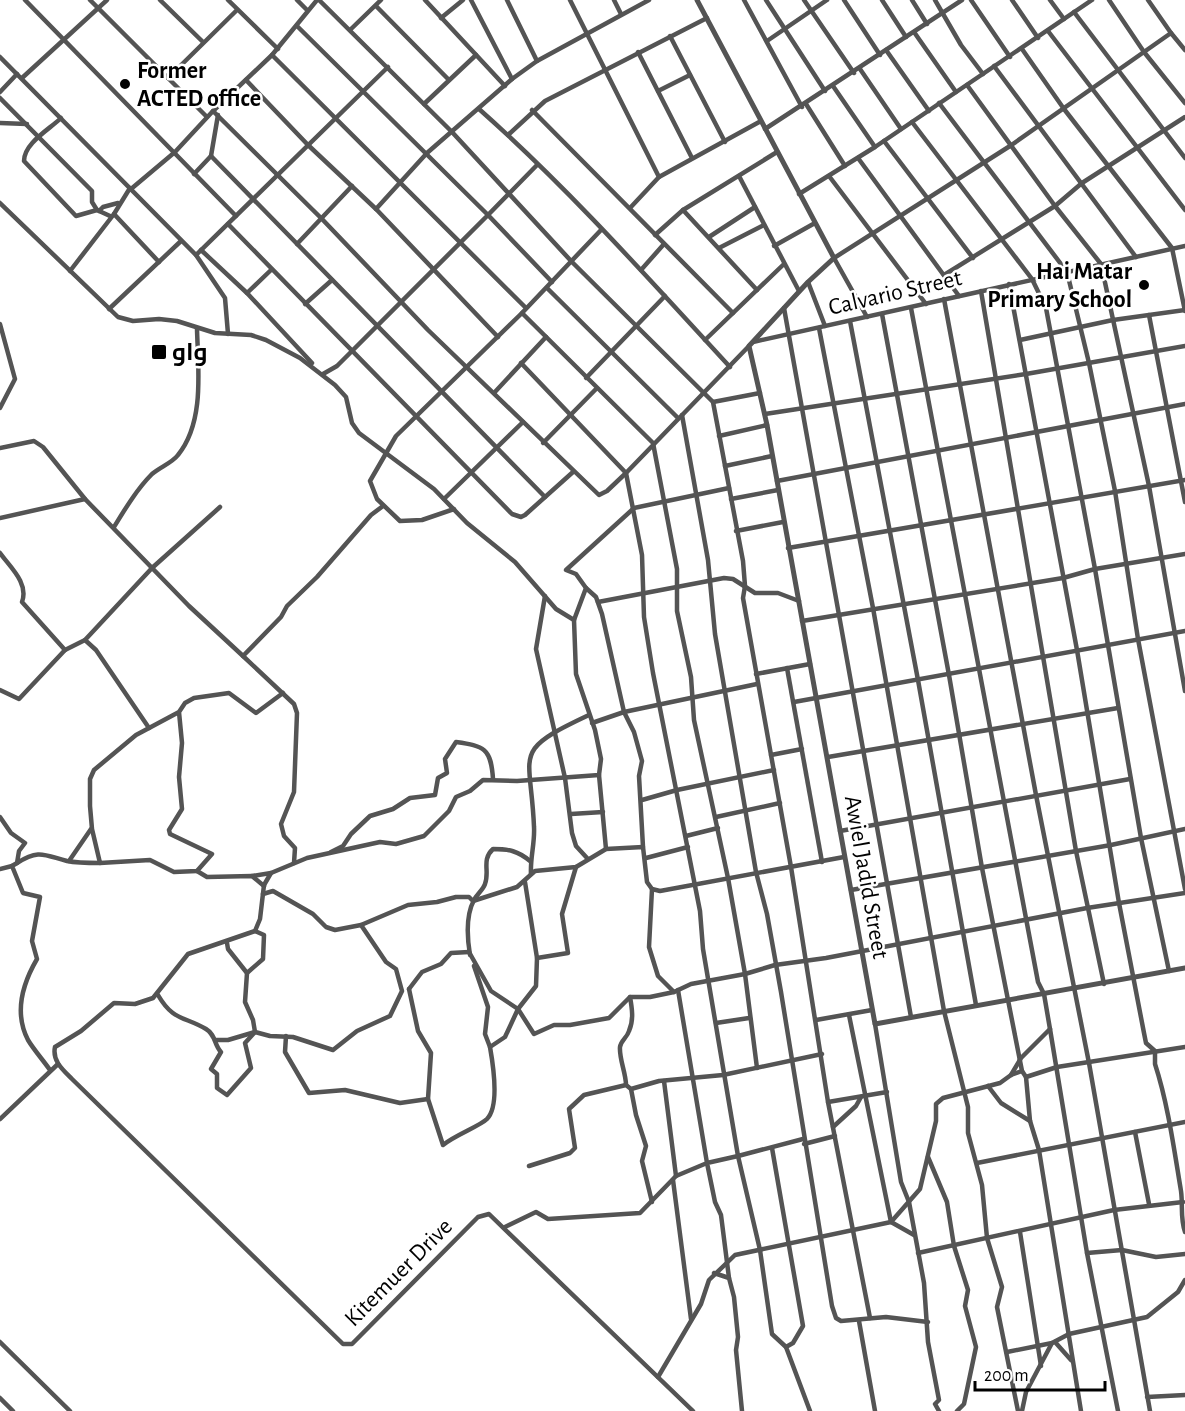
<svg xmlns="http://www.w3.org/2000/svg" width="1185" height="1411" font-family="'Alegreya Sans',Cairo,sans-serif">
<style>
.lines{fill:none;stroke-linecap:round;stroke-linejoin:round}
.minor{stroke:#545454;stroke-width:4.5}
.tertiary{stroke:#545454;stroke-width:5}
.poi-dot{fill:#000;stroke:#fff;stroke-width:2}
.labels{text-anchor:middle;stroke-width:5;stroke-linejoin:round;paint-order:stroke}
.poi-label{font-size:24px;font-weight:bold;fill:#000;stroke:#fff;text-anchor:start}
.street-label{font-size:24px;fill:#000;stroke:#fff}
</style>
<rect width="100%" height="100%" fill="#fff"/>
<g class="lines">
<g class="minor">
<polyline points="25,0 236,216"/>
<polyline points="90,0 207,117"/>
<polyline points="160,0 203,42"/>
<polyline points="228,0 278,49"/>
<polyline points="297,0 307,10"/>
<polyline points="319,0 452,132 572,262 713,402 743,561 745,586 743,598 791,867 828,1102 870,1318"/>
<polyline points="425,0 505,86"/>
<polyline points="471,0 512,79"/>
<polyline points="507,0 537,61"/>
<polyline points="570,0 659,177"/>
<polyline points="614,0 621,14"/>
<polyline points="744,0 802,107"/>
<polyline points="766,0 825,91"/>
<polyline points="804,0 854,73"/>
<polyline points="844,0 880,55"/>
<polyline points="882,0 906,37"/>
<polyline points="912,0 927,24"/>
<polyline points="935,0 961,45 983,74"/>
<polyline points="971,0 1010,57"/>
<polyline points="1012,0 1038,38"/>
<polyline points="1050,0 1064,19"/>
<polyline points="1109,0 1144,52 1185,103"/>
<polyline points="1148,0 1171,33"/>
<polyline points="376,6 449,80"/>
<polyline points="1074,12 1185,158"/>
<polyline points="441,18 463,0"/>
<polyline points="297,26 488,215 337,366 323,374"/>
<polyline points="350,30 381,0"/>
<polyline points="1048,31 1185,210"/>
<polyline points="914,32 956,92"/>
<polyline points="670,36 725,142"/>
<polyline points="767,41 827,0"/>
<polyline points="1022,49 1064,109 1172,248 1185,311"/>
<polyline points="886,50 929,111"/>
<polyline points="638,52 692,158"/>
<polyline points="272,55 526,308"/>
<polyline points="0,57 196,255 225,298 228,334"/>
<polyline points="994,66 1136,257"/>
<polyline points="860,69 901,129"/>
<polyline points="22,78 107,0"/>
<polyline points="168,78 237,10"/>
<polyline points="246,80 308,145 376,209 498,337"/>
<polyline points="967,85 1055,206 1101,264 1149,486 1185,691"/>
<polyline points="833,86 875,147"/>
<polyline points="658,91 690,75"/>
<polyline points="0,92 17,74"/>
<polyline points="0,98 92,191 92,202 97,210"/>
<polyline points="939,103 1067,272 1089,363 1115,491 1138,639 1185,889"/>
<polyline points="424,104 476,55"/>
<polyline points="806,104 845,166"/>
<path d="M479,109C568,188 649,279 730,367"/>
<polyline points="532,110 733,313"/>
<polyline points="213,111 322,219 428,330 599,495 607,491 626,473 749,346"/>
<path d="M61,118C50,129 24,143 24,161L76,216L97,210L110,216"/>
<polyline points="912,122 1032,279 1046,308 1095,569 1141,838 1169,971"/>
<polyline points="0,123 27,124"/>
<polyline points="765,129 962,0"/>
<polyline points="508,135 545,101 707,18"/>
<polyline points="884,141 973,258"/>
<polyline points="211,156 218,115"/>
<polyline points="858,158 959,296"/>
<polyline points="537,165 488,215 552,282"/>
<polyline points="194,174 211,156 545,497"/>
<polyline points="739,176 799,291"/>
<polyline points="829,176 926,304"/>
<polyline points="131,189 175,152 213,111 272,55 317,0"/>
<polyline points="799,194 875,147 1092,0"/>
<polyline points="0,203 118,317 133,321 159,319 177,321 215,333 251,335 266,340 300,358 335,385 346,397 352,423 359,433 434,489 467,523 515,562 556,609 574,620"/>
<polyline points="630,208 659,177 761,121"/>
<polyline points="376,209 427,153 512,79 537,61 649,0"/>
<polyline points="683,210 757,290"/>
<polyline points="99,211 103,207 118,203"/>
<polyline points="114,214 159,262"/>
<polyline points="228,224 512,514 521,517 525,515 573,472"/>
<polyline points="655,235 683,210 777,152"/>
<polyline points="709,237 755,207"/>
<polyline points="297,244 352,186"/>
<polyline points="774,246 815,223"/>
<polyline points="719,248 764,225"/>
<polyline points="201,250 247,293 271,270"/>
<polyline points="196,255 388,67"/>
<polyline points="641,270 664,244"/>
<polyline points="70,271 114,214 130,188"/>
<polyline points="944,275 1055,206 1082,183 1185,117"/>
<polyline points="808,282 825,326"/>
<path d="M1009,284L1077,650L1119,903L1144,1033L1146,1043L1155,1051V1064C1168,1104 1174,1149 1181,1191C1183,1205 1180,1218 1185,1232"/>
<polyline points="547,288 678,418"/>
<polyline points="981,291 1076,851 1104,984"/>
<polyline points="247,293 312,363"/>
<polyline points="944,299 1036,795 1089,1063 1150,1411"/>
<polyline points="305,304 332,280"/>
<polyline points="784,308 911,1017"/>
<polyline points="911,308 1038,982 1044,994 1050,1029 1087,1253 1118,1411"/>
<polyline points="109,309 181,241"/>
<polyline points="522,313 653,443 677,569 677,611 691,677 694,720 728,878 745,974 757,1068"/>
<polyline points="882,314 949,675 982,868 1022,1071 1026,1077 1030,1121 1039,1150 1081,1411"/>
<polyline points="1149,315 1185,502"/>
<polyline points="867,317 834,258 1010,146 1171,33 1185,50"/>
<polyline points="850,321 918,680 976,1005"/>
<polyline points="0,324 15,379 0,408"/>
<polyline points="819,328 873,608 944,1011 968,1107 968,1133 982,1185 987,1238 1002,1287 997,1307 1018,1411"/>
<polyline points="705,340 784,264"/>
<polyline points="1020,340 1113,320 1185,310"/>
<polyline points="753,342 1185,246"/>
<polyline points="521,363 626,473 642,555 644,617 653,673 700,911 703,949 738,1156 707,1163 715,1202 721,1215 729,1278"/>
<polyline points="586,378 665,296"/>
<polyline points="494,393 546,337"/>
<polyline points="713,402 760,393"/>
<polyline points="765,414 1026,374 1185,346"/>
<polyline points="682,415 708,560 715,634 756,872 767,914 781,992 832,1306 836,1318 841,1321 886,1317 928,1322"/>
<polyline points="719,436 767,425"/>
<polyline points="543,443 596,389"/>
<polyline points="0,448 34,441 43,447 85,499 189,606 243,656"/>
<polyline points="725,466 772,456"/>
<polyline points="777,481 1185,404"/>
<polyline points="444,499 523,422"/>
<polyline points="731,499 778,490"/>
<polyline points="454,509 422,520 400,521 377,499 370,481 396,436 522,313 601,230"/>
<polyline points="0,518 85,499"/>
<path d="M114,527C125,509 137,489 152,474C160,467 172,463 178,455C205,422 198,368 197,329"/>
<polyline points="736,531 783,522"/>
<polyline points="788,548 1185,480"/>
<path d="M0,553C10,567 29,583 22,602L65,650"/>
<polyline points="586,588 596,597 602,614 624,712 634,732 642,761 639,776 643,847"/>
<polyline points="545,596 536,649 565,778 572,833 576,846 587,858"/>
<polyline points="598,602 724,578 733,579 755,593 778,593 799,601"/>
<polyline points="802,621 1063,578 1095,569 1185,554"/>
<polyline points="787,668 822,862"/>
<polyline points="756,674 810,664"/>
<polyline points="0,690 19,699 65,650 85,640"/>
<polyline points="794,702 1185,631"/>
<polyline points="179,712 182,743 179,777 182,809 169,830 170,834 212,854 197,871 174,872 150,860 100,863 92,829 90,806 90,779 94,770 136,735 179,712 185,703 194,698 229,693 256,713 283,693"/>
<polyline points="592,723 624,712 757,684"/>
<polyline points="149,728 96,650 85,640 152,568 220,507"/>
<polyline points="771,755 802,749"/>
<polyline points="828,757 1118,708"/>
<polyline points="599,775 606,849"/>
<polyline points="642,800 677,790 774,770"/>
<polyline points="571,814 603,812"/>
<path d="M0,817L11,833L25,843L19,851L17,863L12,866L23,893L40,897L32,941L37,959C23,983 14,1013 28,1040C34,1050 43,1060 50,1070"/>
<polyline points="716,817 780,803"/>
<polyline points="840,831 1130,779"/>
<polyline points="686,836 718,828"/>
<path d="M331,852L343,846L351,834L370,816L393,809L410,798L435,795L438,778L447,773L445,759L456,742C484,746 491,748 493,779"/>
<polyline points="646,858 688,847"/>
<polyline points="69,861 91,829"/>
<path d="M17,863C39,849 44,855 67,861C77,863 89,863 100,863"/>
<polyline points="294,863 295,848 284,836 281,824 294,792 297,713 294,704 243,656 281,617 287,606 317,577 371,515 383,506"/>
<polyline points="0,869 12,866"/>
<polyline points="197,871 207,877 252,876 264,886"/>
<path d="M531,874C530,858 535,843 534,827C531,751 510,752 589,715"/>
<polyline points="252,876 271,873"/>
<polyline points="525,882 537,958"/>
<polyline points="652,889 649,947 658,976 674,992"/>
<polyline points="851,890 1111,845 1185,829"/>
<polyline points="263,894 273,891 313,914 326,927 335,930 361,925 408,905 437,902 456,897 469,897 473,901 517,887 535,871 576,867 606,849 643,847 647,882 652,889 660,891 844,857"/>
<polyline points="469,952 491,991 518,1009 534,1034 554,1025 570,1025 609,1018 630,997 650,997 674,992 691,984 745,974 775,965 826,958 1087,908 1185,893"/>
<path d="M470,955C467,937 466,915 474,900C477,894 483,890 485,884C490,871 481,860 493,849C509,849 518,851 530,861"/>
<polyline points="474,966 488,1007 485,1034 490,1047"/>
<polyline points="247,973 263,959 264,935 255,931"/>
<path d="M409,989L418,1031L431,1053L428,1099L443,1145C455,1135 480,1126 487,1119C500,1106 493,1064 490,1047L505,1037L518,1009L536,986L537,958L568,953L562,914L576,867"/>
<polyline points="409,989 422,972 441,964 451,953 469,952"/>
<path d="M158,995C173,1021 184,1016 206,1029C216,1035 214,1045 221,1052L211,1069L217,1074V1088L227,1095L251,1068L245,1043L255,1032L253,1020L245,1002L247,973L228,949L227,943"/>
<polyline points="849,1015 891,1222 914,1235"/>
<polyline points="816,1020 872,1010"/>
<polyline points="716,1023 749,1018"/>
<polyline points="875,1024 901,1182 909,1202 924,1283 928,1342 939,1400 935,1404 939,1411"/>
<polyline points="286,1036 285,1052 309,1093 345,1090 400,1103 428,1099"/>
<polyline points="216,1040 228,1040 255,1032 270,1036 293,1037 333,1050 357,1031 390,1016 402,991 396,969 386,962 361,925"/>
<polyline points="1011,1075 1021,1058 1050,1029"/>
<polyline points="1026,1077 1057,1067 1185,1047"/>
<polyline points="664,1081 676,1176"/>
<path d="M626,1085C626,1073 619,1059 620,1047C621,1040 627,1038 629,1031C634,1020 632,1008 630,997"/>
<polyline points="988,1086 1001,1103 1030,1121"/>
<polyline points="631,1089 636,1115 646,1146 642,1161 652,1202"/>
<polyline points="828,1102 887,1092"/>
<polyline points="0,1119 58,1064"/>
<polyline points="833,1127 856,1106 861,1097"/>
<polyline points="1135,1132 1149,1204"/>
<polyline points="804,1144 835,1136"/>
<polyline points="772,1148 803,1326 793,1343 786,1347 810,1411"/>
<polyline points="928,1157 947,1202 954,1246 968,1290 965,1306 976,1347 964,1404 957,1411"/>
<polyline points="977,1163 1185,1122"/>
<polyline points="529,1166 570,1153 575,1148 569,1109 584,1095 626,1085 631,1089 659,1081 723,1075 822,1054"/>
<polyline points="673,1180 691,1319"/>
<polyline points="505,1227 536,1212 548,1219 640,1213 676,1176 707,1163 678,990"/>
<polyline points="1020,1232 1041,1366"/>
<polyline points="918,1253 1114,1210 1183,1202"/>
<polyline points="1087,1253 1122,1250 1156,1257 1185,1254"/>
<polyline points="714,1273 729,1278 734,1297 738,1337 736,1350 742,1411"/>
<polyline points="859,1321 875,1411"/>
<polyline points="0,1342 70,1411"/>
<polyline points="1055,1342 1071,1360"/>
<polyline points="786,1347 772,1334 760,1250 738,1156 803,1139"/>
<polyline points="1007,1352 1052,1343 1069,1334 1147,1317 1178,1292 1185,1280"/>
<polyline points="658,1377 701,1304 709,1280 735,1255 891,1222 920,1189 936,1121 936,1104 943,1098 1000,1083 1011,1075 1022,1071"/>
<polyline points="1147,1397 1185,1395"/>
<polyline points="0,1398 13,1411"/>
<path d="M693,1411L489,1214L478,1217L355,1341L352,1344H343L72,1079C63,1070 52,1061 55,1047L81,1031L114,1003L135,1004L153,998L188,954L255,931L260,919L264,885L271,873L307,858L380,842L396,844L424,836L449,811L456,797L470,791L483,780L517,781L599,775L601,759L595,730L576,674L574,620L586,588L576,574L566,570L634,508L729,488"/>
<polyline points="1022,1411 1026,1392 1052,1343"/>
</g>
<polyline class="tertiary" points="697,0 834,258 808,282 749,346 767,425 875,1024 1185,968"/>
</g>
<g class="poi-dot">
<circle cx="125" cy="84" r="6"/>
<circle cx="1144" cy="285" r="6"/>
<rect x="151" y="344" width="16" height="16" rx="3"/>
</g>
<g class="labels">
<g class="poi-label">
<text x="137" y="78">Former<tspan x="137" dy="28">ACTED office</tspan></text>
<text x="1132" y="279" text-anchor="end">Hai Matar<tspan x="1132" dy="28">Primary School</tspan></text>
<text x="172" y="360">واو</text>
</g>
<g class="street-label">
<text transform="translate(895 292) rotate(-13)" y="8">Calvario Street</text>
<text transform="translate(867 877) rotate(80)" y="8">Awiel Jadid Street</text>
<text transform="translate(398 1272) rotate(-45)" y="8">Kitemuer Drive</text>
</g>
</g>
<path d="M975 1381v9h130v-9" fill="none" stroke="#000000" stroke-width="3"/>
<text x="984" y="1381" font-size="18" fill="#000000" stroke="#ffffff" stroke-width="4.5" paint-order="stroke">200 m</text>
</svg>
